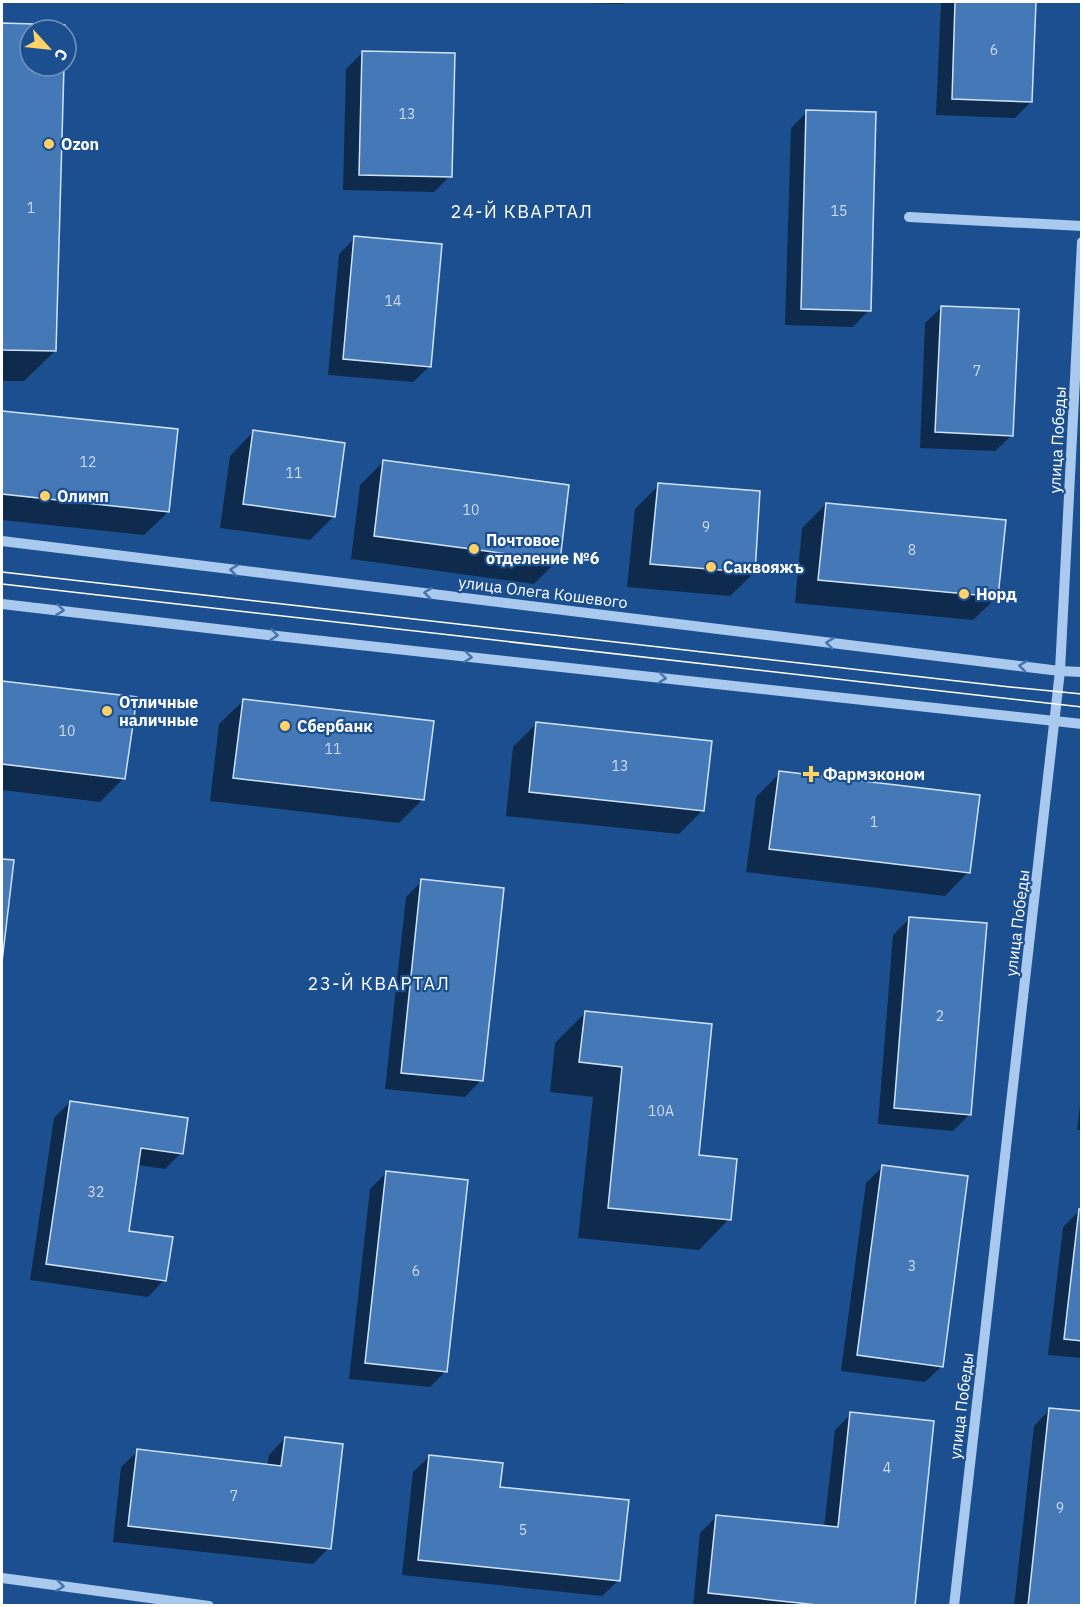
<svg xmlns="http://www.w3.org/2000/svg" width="1083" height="1607" font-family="'IBM Plex Sans',sans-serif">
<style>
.shadow{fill:#0007}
.building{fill:#4478b7;stroke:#cfe3fa;stroke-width:1.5}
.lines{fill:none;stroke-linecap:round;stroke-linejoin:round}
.minor{stroke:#a9c9ee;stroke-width:10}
.tram{stroke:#fff;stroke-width:1.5}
.oneway{stroke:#4674ac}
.poi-dot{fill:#ffd166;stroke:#1b4f8f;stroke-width:2}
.labels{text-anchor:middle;stroke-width:4.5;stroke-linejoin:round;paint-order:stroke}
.number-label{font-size:14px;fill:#d0dded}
.poi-label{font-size:16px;font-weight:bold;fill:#fff;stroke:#1b4f8f;text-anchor:start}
.street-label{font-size:16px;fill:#fff;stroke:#1b4f8f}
.neighbourhood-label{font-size:18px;letter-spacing:1.5px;fill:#fff;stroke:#1b4f8f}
</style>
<rect width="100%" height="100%" fill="#1b4f8f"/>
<g class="shadow">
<polygon points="543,2 625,2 623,4"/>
<polygon points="941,2 1035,2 1031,102 1015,118 936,115"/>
<polygon points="2,24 64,26 63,30 30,30 30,66 62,66 55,351 24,381 2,381"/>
<polygon points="362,53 450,176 434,192 343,190 346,69"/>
<polygon points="807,112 869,310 853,327 785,325 791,128"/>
<polygon points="355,238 430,366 413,382 328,375 339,254"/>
<polygon points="942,307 1012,435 995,451 920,448 925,323"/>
<polygon points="2,412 176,430 168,512 144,535 2,520"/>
<polygon points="253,432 334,516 310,540 220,528 230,456"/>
<polygon points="384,461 558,560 534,584 351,559 360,485"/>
<polygon points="659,485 754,573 730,596 627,587 635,509"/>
<polygon points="826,504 997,597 973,620 795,603 802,528"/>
<polygon points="2,682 136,699 124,778 100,802 2,790"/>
<polygon points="243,701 423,799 399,823 210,801 219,724"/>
<polygon points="536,724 703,810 679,834 506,816 513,747"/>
<polygon points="780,773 968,872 945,896 746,872 756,797"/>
<polygon points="2,860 13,862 2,950"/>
<polygon points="422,881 481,1080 465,1097 385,1089 406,897"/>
<polygon points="910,918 970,1114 953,1131 878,1124 893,935"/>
<polygon points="585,1013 697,1156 729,1219 699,1250 578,1238 593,1097 550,1092 555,1043"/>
<polygon points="1082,1089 1082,1130 1077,1130"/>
<polygon points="70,1102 181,1153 165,1169 137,1165 128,1232 164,1280 148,1297 30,1280 54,1118"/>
<polygon points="883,1166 942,1366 925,1382 841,1371 866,1183"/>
<polygon points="386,1173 446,1371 430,1387 349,1379 370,1189"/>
<polygon points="1079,1211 1082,1211 1082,1358 1048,1355 1063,1227"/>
<polygon points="1050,1409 1082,1606 1014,1606 1034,1426"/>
<polygon points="851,1414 913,1606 693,1606 700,1533 717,1516 824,1528 835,1430"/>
<polygon points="285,1438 329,1548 313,1564 113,1542 121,1467 138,1451 267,1466 269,1455"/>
<polygon points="430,1456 498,1488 619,1580 602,1596 402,1575 413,1472"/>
</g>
<g class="building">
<polygon points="955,2 1036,2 1032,102 952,99"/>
<polygon points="2,23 65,25 65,30 30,30 30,66 64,66 56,351 2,350"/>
<polygon points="362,51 455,53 452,177 359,175"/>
<polygon points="806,110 876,112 871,311 801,309"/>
<polygon points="354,236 442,244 431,367 343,359"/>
<polygon points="941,306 1019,309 1013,436 935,432"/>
<polygon points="2,411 178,429 169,512 2,494"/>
<polygon points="253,430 345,443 335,517 243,504"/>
<polygon points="383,460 569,485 560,561 374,536"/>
<polygon points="658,483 760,491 755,573 650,564"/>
<polygon points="826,503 1006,520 998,597 818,580"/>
<polygon points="2,681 137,697 125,779 2,764"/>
<polygon points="243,699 434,721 424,800 233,778"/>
<polygon points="536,722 712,741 704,811 529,792"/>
<polygon points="779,771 980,795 970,873 769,849"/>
<polygon points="2,859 14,860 2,962"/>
<polygon points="421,879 504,888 483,1081 401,1073"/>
<polygon points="909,917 987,923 971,1115 894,1108"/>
<polygon points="585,1011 712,1024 699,1155 737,1159 731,1220 608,1208 622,1067 579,1062"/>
<polygon points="70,1101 188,1118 183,1154 141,1148 129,1231 173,1237 166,1281 46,1264"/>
<polygon points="882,1165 968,1176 943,1367 857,1355"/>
<polygon points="386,1171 468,1180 447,1372 365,1363"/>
<polygon points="1079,1209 1082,1209 1082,1341 1064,1339"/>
<polygon points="1049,1408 1082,1411 1082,1606 1028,1606"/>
<polygon points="850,1412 934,1421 915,1606 827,1606 708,1593 716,1515 838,1527"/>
<polygon points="285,1437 343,1444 331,1549 128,1526 137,1449 281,1466"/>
<polygon points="429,1455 503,1463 500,1487 629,1500 620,1581 418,1560"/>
</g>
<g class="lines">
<g class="minor">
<polyline points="909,217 1082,226"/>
<polyline points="2,541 1060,671 1082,672"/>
<polyline points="2,604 259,634 1082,724"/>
<polyline points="2,1578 209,1606"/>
<polyline points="954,1606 1060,671 1082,242"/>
</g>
<g class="tram">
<polyline points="2,572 1010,687 1082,694"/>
<polyline points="2,584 1082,707"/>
</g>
</g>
<defs><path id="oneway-chevron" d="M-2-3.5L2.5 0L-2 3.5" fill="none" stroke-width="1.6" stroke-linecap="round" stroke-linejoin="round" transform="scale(1.5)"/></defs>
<g class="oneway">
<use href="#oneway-chevron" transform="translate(234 570) rotate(-173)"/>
<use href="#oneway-chevron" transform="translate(428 593) rotate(-173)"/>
<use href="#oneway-chevron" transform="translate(60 610) rotate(7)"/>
<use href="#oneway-chevron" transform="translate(274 635) rotate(6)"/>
<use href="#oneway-chevron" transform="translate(830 643) rotate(-173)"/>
<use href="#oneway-chevron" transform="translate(468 657) rotate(6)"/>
<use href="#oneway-chevron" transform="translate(1023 666) rotate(-173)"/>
<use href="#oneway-chevron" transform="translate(662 678) rotate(6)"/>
<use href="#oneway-chevron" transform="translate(60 1586) rotate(7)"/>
</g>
<g class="poi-dot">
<circle cx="49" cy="144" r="6"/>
<circle cx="45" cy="496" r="6"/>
<circle cx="474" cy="549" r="6"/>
<circle cx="711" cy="567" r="6"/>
<circle cx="964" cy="594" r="6"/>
<circle cx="107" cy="711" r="6"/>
<circle cx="285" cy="726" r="6"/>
<path d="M808 765h6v6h6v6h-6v6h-6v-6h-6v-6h6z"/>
</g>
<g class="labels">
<g class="number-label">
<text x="994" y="55">6</text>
<text x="407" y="119">13</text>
<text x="31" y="213">1</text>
<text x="839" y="216">15</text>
<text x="393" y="306">14</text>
<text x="977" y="376">7</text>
<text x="88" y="467">12</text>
<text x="294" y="478">11</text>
<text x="471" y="515">10</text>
<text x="706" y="532">9</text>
<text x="912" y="555">8</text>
<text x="67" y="736">10</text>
<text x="333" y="754">11</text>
<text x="620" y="771">13</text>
<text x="874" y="827">1</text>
<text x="940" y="1021">2</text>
<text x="661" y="1116">10А</text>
<text x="96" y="1197">32</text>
<text x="912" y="1271">3</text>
<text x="416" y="1276">6</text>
<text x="887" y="1473">4</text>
<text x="234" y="1501">7</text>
<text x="1060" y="1513">9</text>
<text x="523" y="1535">5</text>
</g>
<g class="poi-label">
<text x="61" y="150">Ozon</text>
<text x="57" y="502">Олимп</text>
<text x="486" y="546">Почтовое<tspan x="486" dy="18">отделение №6</tspan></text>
<text x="723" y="573">Саквояжъ</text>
<text x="976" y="600">Норд</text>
<text x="119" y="708">Отличные<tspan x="119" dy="18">наличные</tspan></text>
<text x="297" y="732">Сбербанк</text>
<text x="823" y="780">Фармэконом</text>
</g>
<g class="street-label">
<text transform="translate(1057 440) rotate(-87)" y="6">улица Победы</text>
<text transform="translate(543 592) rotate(7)" y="6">улица Олега Кошевого</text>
<text transform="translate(1017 923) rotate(-83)" y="6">улица Победы</text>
<text transform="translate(961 1406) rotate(-83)" y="6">улица Победы</text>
</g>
<g class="neighbourhood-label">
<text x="522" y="218">24-Й КВАРТАЛ</text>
<text x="379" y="990">23-Й КВАРТАЛ</text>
</g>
</g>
<rect width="1083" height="1607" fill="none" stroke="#ffffff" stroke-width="6"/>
<g transform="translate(48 48) rotate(117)"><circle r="28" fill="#1b4f8f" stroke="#7695bc" stroke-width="1.5"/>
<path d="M0-4.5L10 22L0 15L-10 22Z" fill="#ffd166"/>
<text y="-9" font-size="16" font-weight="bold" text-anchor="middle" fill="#ffffff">С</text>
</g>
</svg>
